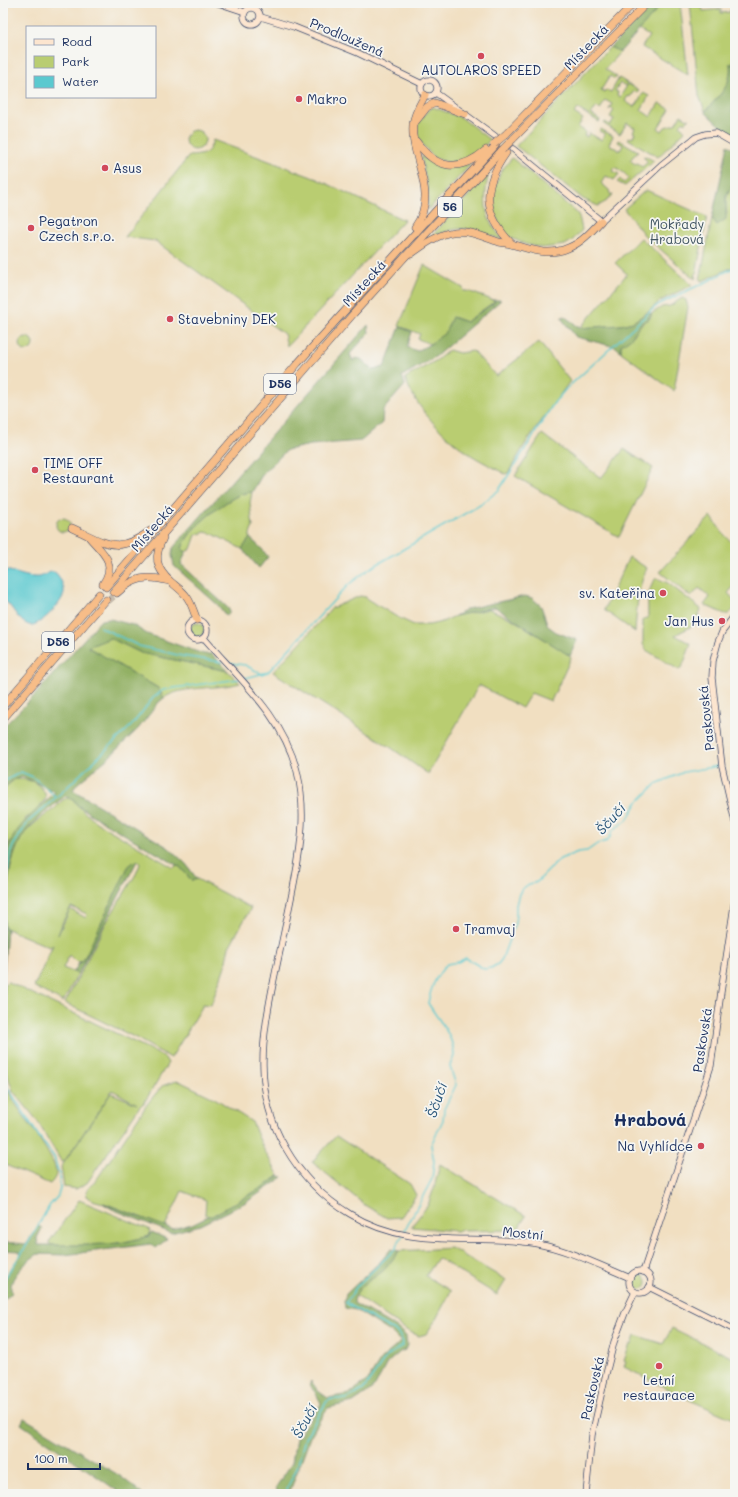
<svg xmlns="http://www.w3.org/2000/svg" width="738" height="1497" font-family="Mali,sans-serif">
<style>
.green{fill:#b9cd71;stroke:#6a7e68;fill-rule:evenodd}
.forest{fill:#92b063;stroke:#567060}
.water{fill:#5bc9cf;stroke:#3b7c96}
.lines{fill:none;stroke-linecap:round;stroke-linejoin:round}
.stream{stroke:#5bc9cf;stroke-width:1.5}
.highway-tunnel{stroke:#c6bcad;stroke-width:7;stroke-dasharray:7 3.5;stroke-linecap:butt}
.secondary-casing{stroke:#3b496d;stroke-width:7}
.highway-casing{stroke:#3b496d;stroke-width:8}
.secondary{stroke:#fce5cf;stroke-width:5.5}
.highway{stroke:#f7bd88;stroke-width:7}
.highway-bridge-casing{stroke:#3b496d;stroke-width:8;stroke-linecap:butt}
.highway-bridge{stroke:#f7bd88;stroke-width:7}
.poi-dot{fill:#d1495b;stroke:#f6f6f2;stroke-width:1.5}
.labels{text-anchor:middle;stroke-width:3.5;stroke-linejoin:round;paint-order:stroke}
.shield{fill:#f6f6f2;stroke:#5d6b8a;stroke-width:1}
.shield-label{font-size:12px;font-weight:bold;fill:#1b2f5e}
.street-label{font-size:13px;fill:#1b2f5e;stroke:#f6f6f2}
.poi-label{font-size:13px;fill:#1b2f5e;stroke:#f6f6f2;text-anchor:start}
.park-label{font-size:13px;fill:#425663;stroke:#f6f6f2}
.water-label{font-size:14px;font-style:italic;fill:#2b567a;stroke:#f6f6f2}
.district-label{font-size:17px;font-weight:bold;fill:#1b2f5e;stroke:#f6f6f2}
</style>
<rect width="100%" height="100%" fill="#f6f6f2"/>
<filter id="ink" filterUnits="userSpaceOnUse"><feTurbulence type="fractalNoise" baseFrequency=".025" numOctaves="2"/><feDisplacementMap in="SourceGraphic" scale="8" xChannelSelector="R" yChannelSelector="G"/><feConvolveMatrix kernelMatrix="1 2 1 2 8 2 1 2 1" color-interpolation-filters="sRGB"/></filter>
<filter id="wash" filterUnits="userSpaceOnUse"><feTurbulence type="fractalNoise" baseFrequency=".012" numOctaves="4" result="noise"/><feDisplacementMap in="SourceGraphic" scale="16" xChannelSelector="R" yChannelSelector="G"/><feGaussianBlur stdDeviation="0.9" result="paint"/><feColorMatrix in="noise" values="0 0 0 0 0 0 0 0 0 0 0 0 0 0 0 0 0 1.4 0 .05"/><feComposite in="paint" operator="in"/></filter>
<g filter="url(#wash)">
<rect width="100%" height="100%" fill="#f1dfc1"/>
<g class="green">
<polygon points="663,3 680,3 688,75 642,47 649,36 639,30"/>
<path d="M690,3H701L703,11L721,9V13L730,12V10L735,12V54L733,65L730,64C733,85 718,97 705,111L699,96Z"/>
<polygon points="610,47 620,52 605,69 617,77 615,79 610,76 601,90 605,92 606,90 611,92 619,78 627,83 626,86 620,83 615,91 618,92 617,95 620,97 628,84 639,90 637,93 634,91 630,97 628,96 625,101 634,107 638,103 643,93 649,96 641,110 651,117 659,103 670,109 658,128 662,131 665,127 675,124 681,115 689,120 685,123 684,121 680,125 685,131 658,157 628,139 629,137 632,138 635,133 633,132 635,128 627,123 620,134 604,124 605,122 610,125 614,119 610,117 614,110 611,107 609,110 612,104 605,100 600,110 597,107 591,114 600,120 599,122 578,109 574,113 583,119 578,127 586,132 584,135 587,137 589,133 601,140 605,134 599,131 601,129 613,136 609,144 620,151 623,145 618,142 619,140 638,151 630,160 635,164 637,163 642,167 648,162 643,157 645,156 654,161 625,186 617,182 620,179 624,183 629,178 624,173 615,167 613,171 619,174 614,180 606,176 601,183 609,190 610,194 613,195 607,199 607,201 598,206 583,199 516,146"/>
<polygon points="433,107 462,118 490,140 477,154 467,160 450,163 434,158 418,139 417,128 418,123 429,110"/>
<circle cx="195" cy="140" r="10"/>
<path d="M213,140L317,179L404,220L287,346L284,334L155,241L125,237L189,156C203,155 209,155 213,140Z"/>
<polygon points="421,156 439,165 471,164 428,210 428,190"/>
<polygon points="512,158 577,213 580,220 582,230 573,240 565,245 542,248 525,244 509,237 501,229 494,211 492,195 501,171"/>
<path d="M487,175L488,176C485,193 483,209 492,225C495,230 500,235 502,240C471,228 462,223 430,238Z"/>
<path d="M732,185L735,188V266L702,281L700,280L712,218L717,225L727,214C724,202 727,195 732,185Z"/>
<polygon points="646,190 707,217 695,279 645,236 624,209"/>
<polygon points="641,238 692,285 660,301 648,312 633,322 621,325 580,328 627,274 615,263"/>
<polygon points="424,265 463,288 464,291 468,291 495,301 466,322 452,317 446,333 430,344 418,339 420,334 399,326"/>
<polygon points="682,298 686,300 688,307 674,391 621,352 621,345 634,335 638,327 651,317 651,314 662,307 670,306"/>
<circle cx="26" cy="344" r="7"/>
<path d="M539,342L570,381L527,441L508,473L505,474C490,465 473,458 460,447C437,430 415,405 405,378L437,360L449,350L459,353L473,351L496,376Z"/>
<polygon points="542,434 601,478 624,449 653,468 619,537 515,476"/>
<path d="M252,492L250,503L253,527L250,534V538L242,549L213,534L205,532L196,535L191,549L186,552L182,549C187,530 219,505 237,496C241,493 247,493 252,492Z"/>
<polygon points="711,516 722,532 735,546 735,585 728,593 735,601 735,608 729,614 725,614 704,605 710,597 699,588 691,597 660,572"/>
<circle cx="63" cy="525" r="7"/>
<path d="M629,557L647,568C637,589 637,609 635,632L604,610Z"/>
<path d="M656,578L668,583L701,609L696,624L675,635L691,644L683,665L679,670L646,650L643,644V619L648,618C648,602 646,592 656,578Z"/>
<polygon points="360,596 366,597 367,599 397,617 414,625 429,625 442,622 455,616 489,609 512,619 568,654 571,658 551,701 531,693 522,708 479,685 428,774 390,747 273,672 327,614 332,608"/>
<circle cx="197" cy="630" r="7"/>
<path d="M110,638L141,653L228,671L240,683C217,690 182,685 164,698L158,688L87,647Z"/>
<path d="M15,779C29,779 43,782 46,798L34,814L26,818L24,824L9,843L3,864V789Z"/>
<path d="M68,798L75,801L84,812L96,822L174,868L176,865L180,867L192,880L197,879L251,908L229,947L225,966L211,1005L202,1004V1007L171,1058L136,1038L65,1003L106,923L136,874L140,864L138,861L135,862L82,962L75,961L69,955L63,968L78,974L63,1002L34,987L53,945L50,947L47,946L5,928L4,921C7,892 8,863 22,837C27,828 45,815 54,809C59,805 61,799 68,798ZM71,907L87,914L86,918L70,909L58,935L63,921Z"/>
<polygon points="7,982 8,982 147,1048 165,1058 168,1063 144,1103 140,1106 87,1183 76,1189 64,1187 61,1167 111,1093 137,1104 114,1091 112,1091 64,1162 61,1161 36,1119 13,1091 3,1062 3,1005 5,984"/>
<path d="M3,1080C14,1106 33,1127 47,1151C50,1157 55,1164 56,1171C57,1176 53,1181 50,1184L3,1164Z"/>
<polygon points="176,1081 181,1082 216,1099 252,1122 263,1148 279,1176 264,1187 210,1217 205,1214 206,1200 182,1191 165,1227 107,1204 92,1200 87,1196 86,1191 99,1176 148,1103 162,1086"/>
<polygon points="336,1136 410,1184 416,1195 401,1217 387,1218 366,1206 312,1162"/>
<polygon points="440,1164 526,1216 517,1230 464,1231 462,1229 457,1231 411,1227 428,1205 434,1188"/>
<path d="M79,1200L151,1230L149,1236C117,1246 84,1247 51,1245L49,1243V1242Z"/>
<polygon points="451,1248 506,1280 497,1295 438,1258 426,1276 451,1291 435,1321 426,1334 419,1336 408,1331 355,1295 360,1287 384,1270 399,1251"/>
<circle cx="640" cy="1282" r="7"/>
<polygon points="672,1328 735,1359 735,1420 692,1401 624,1367 626,1362 624,1361 630,1344 632,1345 635,1335 663,1344"/>
</g>
<g class="forest">
<polygon points="655,3 663,3 620,52 610,47"/>
<path d="M735,54V93L732,112L735,114V135L721,127L705,112C718,96 733,86 730,63L733,65Z"/>
<polygon points="728,145 735,150 735,187 732,185 726,196 726,219 717,225 712,218"/>
<path d="M492,300H501L435,357L402,376L405,385L383,410L382,423L361,441L311,445L287,450L264,472L252,492C247,493 241,493 237,496C220,505 186,530 182,549L186,552L181,564L229,609V614L226,616L218,605L174,566L172,555L173,548L368,325L369,333L350,354L353,361L355,358L361,359L373,370L384,367L400,327L412,332L407,347L417,351L430,344L445,333L452,317L466,322L495,302Z"/>
<path d="M648,312L651,314L648,320C639,322 639,328 634,334C632,339 625,342 621,345V352L616,347L576,337L561,318L564,316L580,328L621,325L633,322Z"/>
<polygon points="250,538 262,549 268,557 259,568 242,549"/>
<polygon points="525,596 532,598 541,606 548,626 556,632 577,640 570,656 495,607 455,616 467,609"/>
<path d="M110,619L133,625L147,634L189,649L204,654H212L228,671L141,653L110,638L88,647L158,688L164,698L159,702L138,729L108,758L77,784L73,790L169,848L186,864L197,879L192,881L180,867L95,817L77,805L75,801L65,796C51,808 32,821 22,837C7,861 7,893 4,921L5,928H7L3,983V865C5,857 7,849 11,841C19,823 42,806 55,792L33,781L22,777L13,780L3,789V727L33,697L101,620Z"/>
<polygon points="137,861 78,974 74,972 79,963 82,962 86,955 128,867 132,862"/>
<polygon points="279,1176 283,1177 248,1201 200,1225 171,1233 112,1209 102,1203 172,1229 192,1224 208,1216 212,1216 263,1187"/>
<path d="M38,1226L42,1228L37,1238L38,1245H86L121,1243L149,1236L152,1232L167,1239L156,1248L151,1244L64,1255L38,1254C30,1258 14,1274 12,1282C8,1294 18,1290 3,1300V1280L21,1254L19,1251L3,1250V1242L26,1244Z"/>
<path d="M391,1249L399,1251C394,1257 389,1265 383,1271C371,1281 355,1286 354,1303L397,1328L406,1336L407,1345L405,1350L400,1352L387,1363L375,1386L365,1394L353,1402L328,1408L324,1413L310,1437L289,1494H278L276,1487L292,1463L296,1438L300,1435L303,1428L319,1408L321,1403L315,1392L309,1385L311,1381L318,1391L328,1398L349,1394L368,1380L381,1359L401,1342L392,1333L356,1310L345,1308L344,1301L346,1294L381,1261Z"/>
<polygon points="24,1418 120,1476 143,1494 122,1494 21,1424"/>
</g>
<path class="water" d="M3,569C15,572 27,578 39,577C45,576 50,569 56,573C60,577 65,588 64,593C63,602 39,628 29,625C17,621 13,606 3,599Z"/>
<g class="lines">
<g class="stream">
<polyline points="3,12 5,3"/>
<polyline points="100,627 139,646 182,656 222,662"/>
<polyline points="230,663 245,665 262,674"/>
<polyline points="242,679 268,672 348,585 369,569 480,505 499,490 554,403 565,390 654,308 661,303 708,281 735,267"/>
<polyline points="3,782 21,772 33,777 55,796"/>
<polyline points="3,907 10,854 13,846 28,822 61,793 132,725 153,698 163,690 174,688 239,679"/>
<polyline points="3,1073 6,1085 38,1135 54,1157 59,1174 60,1189 58,1196 50,1205 25,1248 3,1281"/>
<path d="M404,1232L432,1179L434,1161L431,1145L443,1120L444,1109L456,1085L450,1067C450,1062 454,1059 454,1055C453,1034 438,1020 428,1003C431,987 436,976 447,964L458,962L466,958L484,969L491,968L498,964L502,959L515,923L516,914V905L519,894L522,889L529,884L537,882L560,859L578,852L587,851L597,844L607,841L610,837L613,830L627,820L637,803L656,784L684,772L718,766"/>
<polyline points="286,1494 288,1486 297,1468 305,1438 327,1401 332,1399 346,1399 363,1390 387,1356 402,1346 403,1342 398,1333 346,1303 357,1286 395,1249 402,1236"/>
</g>
</g>
</g>
<g filter="url(#ink)">
<g class="lines">
<polyline class="highway-tunnel" points="108,601 115,595"/>
<g class="secondary-casing">
<g id="secondary">
<polyline points="218,3 245,12"/>
<circle cx="252" cy="16" r="8"/>
<polyline points="261,17 294,27 358,53 422,84"/>
<circle cx="429" cy="88" r="8"/>
<polyline points="436,93 495,136"/>
<polyline points="513,149 601,221 661,165 696,137 705,134 716,133 735,144"/>
<polyline points="735,615 722,632 718,642 713,661 712,678 722,766 735,822"/>
<circle cx="197" cy="630" r="10"/>
<path d="M204,638C239,679 283,716 297,771C306,807 302,842 295,878C289,911 281,945 274,979C262,1039 253,1092 285,1147C301,1175 323,1198 350,1214C411,1251 468,1233 533,1243C567,1249 599,1265 630,1278"/>
<circle cx="640" cy="1282" r="11"/>
<polyline points="643,1272 711,1066 721,992 735,899"/>
<polyline points="649,1287 735,1330"/>
<polyline points="586,1494 592,1435 605,1378 614,1342 625,1313 635,1292"/>
</g>
</g>
<g class="highway-casing">
<g id="highway">
<polyline points="416,121 427,107 435,103 465,114"/>
<polyline points="506,134 634,3"/>
<polyline points="513,139 647,3"/>
<path d="M416,141C436,170 459,173 486,150"/>
<path d="M506,153C482,187 482,213 512,244"/>
<path d="M415,227C440,192 410,161 413,124C414,114 420,104 425,95"/>
<path d="M411,254C422,246 434,237 448,233C467,228 482,237 499,242C503,243 507,243 511,244C531,249 547,257 568,248C581,243 591,232 601,221"/>
<path d="M72,528C106,543 117,555 150,531"/>
<path d="M90,538C104,554 117,563 103,584"/>
<path d="M163,538C154,556 155,568 171,582C177,587 183,591 187,597C192,604 194,613 197,620"/>
<polyline points="106,587 298,363 398,252 496,145"/>
<polyline points="113,592 354,313 502,150"/>
<path d="M117,593C134,577 147,575 169,581"/>
<polyline points="3,706 99,594"/>
<polyline points="3,719 106,600"/>
</g>
</g>
<use href="#secondary" class="secondary"/>
<use href="#highway" class="highway"/>
<g class="highway-bridge-casing">
<g id="highway-bridge">
<polyline points="494,144 506,134"/>
<polyline points="502,150 513,139"/>
</g>
</g>
<use href="#highway-bridge" class="highway-bridge"/>
</g>
</g>
<g class="poi-dot">
<circle cx="481" cy="56" r="4"/>
<circle cx="299" cy="99" r="4"/>
<circle cx="105" cy="168" r="4"/>
<circle cx="31" cy="228" r="4"/>
<circle cx="170" cy="319" r="4"/>
<circle cx="35" cy="470" r="4"/>
<circle cx="663" cy="593" r="4"/>
<circle cx="722" cy="621" r="4"/>
<circle cx="456" cy="929" r="4"/>
<circle cx="701" cy="1146" r="4"/>
<circle cx="659" cy="1366" r="4"/>
</g>
<g class="labels">
<g class="shield">
<rect x="438" y="197" width="24" height="20" rx="3"/>
<rect x="264" y="374" width="32" height="20" rx="3"/>
<rect x="42" y="632" width="32" height="20" rx="3"/>
</g>
<g class="shield-label">
<text x="450" y="211">56</text>
<text x="280" y="388">D56</text>
<text x="58" y="646">D56</text>
</g>
<g class="street-label">
<text transform="translate(347 37) rotate(23)" y="5">Prodloužená</text>
<text transform="translate(586 47) rotate(-46)" y="5">Místecká</text>
<text transform="translate(364 283) rotate(-48)" y="5">Místecká</text>
<text transform="translate(152 528) rotate(-49)" y="5">Místecká</text>
<text transform="translate(706 718) rotate(-96)" y="5">Paskovská</text>
<text transform="translate(702 1040) rotate(-81)" y="5">Paskovská</text>
<text transform="translate(523 1233) rotate(6)" y="5">Mostní</text>
<text transform="translate(592 1388) rotate(-77)" y="5">Paskovská</text>
</g>
<g class="poi-label">
<text x="481" y="75" text-anchor="middle">AUTOLAROS SPEED</text>
<text x="307" y="104">Makro</text>
<text x="113" y="173">Asus</text>
<text x="39" y="226">Pegatron<tspan x="39" dy="15">Czech s.r.o.</tspan></text>
<text x="178" y="324">Stavebniny DEK</text>
<text x="43" y="468">TIME OFF<tspan x="43" dy="15">Restaurant</tspan></text>
<text x="655" y="598" text-anchor="end">sv. Kateřina</text>
<text x="714" y="626" text-anchor="end">Jan Hus</text>
<text x="464" y="934">Tramvaj</text>
<text x="693" y="1151" text-anchor="end">Na Vyhlídce</text>
<text x="659" y="1385" text-anchor="middle">Letní<tspan x="659" dy="15">restaurace</tspan></text>
</g>
<g class="park-label">
<text x="677" y="229">Mokřady<tspan x="677" dy="15">Hrabová</tspan></text>
</g>
<g class="water-label">
<text transform="translate(611 819) rotate(-48)" y="5">Ščučí</text>
<text transform="translate(437 1100) rotate(-71)" y="5">Ščučí</text>
<text transform="translate(305 1421) rotate(-62)" y="5">Ščučí</text>
</g>
<g class="district-label">
<text x="650" y="1126">Hrabová</text>
</g>
</g>
<rect width="738" height="1497" fill="none" stroke="#f6f6f2" stroke-width="16"/>
<rect x="26" y="26" width="130" height="72" fill="#f6f6f2" stroke="#9ea6b7"/>
<rect x="34" y="39" width="20" height="6" fill="#fce5cf" stroke="#9ea6b7"/>
<text x="62" y="46" font-size="12" fill="#1b2f5e">Road</text>
<rect x="34" y="56" width="20" height="12" fill="#b9cd71" stroke="#9ea6b7"/>
<text x="62" y="66" font-size="12" fill="#1b2f5e">Park</text>
<rect x="34" y="76" width="20" height="12" fill="#5bc9cf" stroke="#9ea6b7"/>
<text x="62" y="86" font-size="12" fill="#1b2f5e">Water</text>
<path d="M28 1463v6h72v-6" fill="none" stroke="#1b2f5e" stroke-width="2"/>
<text x="34" y="1463" font-size="12" fill="#1b2f5e" stroke="#f6f6f2" stroke-width="3" paint-order="stroke">100 m</text>
</svg>
